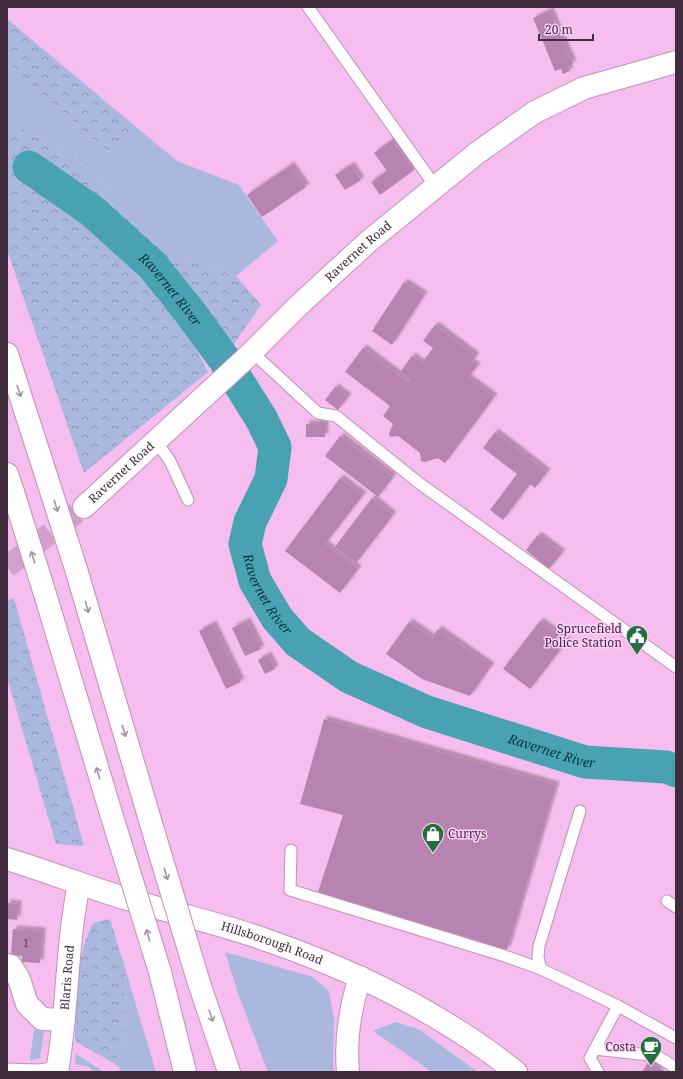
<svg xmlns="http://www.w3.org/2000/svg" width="683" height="1079" font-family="'Noto Serif',serif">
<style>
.green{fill:#aab7de}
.forest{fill:url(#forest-crowns)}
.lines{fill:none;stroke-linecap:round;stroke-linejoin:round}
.river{stroke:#48a2b2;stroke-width:33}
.building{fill:#b783b0;filter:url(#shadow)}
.secondary-tunnel{stroke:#d2a1cb;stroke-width:22;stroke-dasharray:22 11;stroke-linecap:butt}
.lane-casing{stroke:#c38ebb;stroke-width:13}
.street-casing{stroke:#c38ebb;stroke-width:24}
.secondary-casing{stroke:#c38ebb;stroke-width:24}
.highway-casing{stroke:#c38ebb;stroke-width:24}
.lane{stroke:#fff;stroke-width:11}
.street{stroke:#fff;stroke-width:22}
.secondary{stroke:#fff;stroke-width:22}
.highway{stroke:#fff;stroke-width:22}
.highway-bridge-casing{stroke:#c38ebb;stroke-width:24;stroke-linecap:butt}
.highway-bridge{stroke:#fff;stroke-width:22}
.oneway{stroke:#a0959e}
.labels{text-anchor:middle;stroke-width:3;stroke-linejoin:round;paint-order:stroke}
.number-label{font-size:10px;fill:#5e415a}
.street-label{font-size:12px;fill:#412b3e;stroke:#fdd0f6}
.poi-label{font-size:12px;fill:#412b3e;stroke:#fdd0f6;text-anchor:end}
.water-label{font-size:13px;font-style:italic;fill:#0a353d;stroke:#fdd0f6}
</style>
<defs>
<pattern id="forest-crowns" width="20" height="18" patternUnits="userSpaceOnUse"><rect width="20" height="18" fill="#aab7de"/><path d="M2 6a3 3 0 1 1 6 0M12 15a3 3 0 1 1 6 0" fill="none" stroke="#8c95b5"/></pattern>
<filter id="shadow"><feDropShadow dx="3.5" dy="-3.5" stdDeviation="1" flood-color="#0004"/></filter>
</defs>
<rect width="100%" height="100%" fill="#f6beee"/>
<g class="green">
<polygon points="7,63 108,152 135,126 177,161 239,185 278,241 236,276 179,255 74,158 7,119"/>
<polygon points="225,952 313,977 329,991 334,1019 333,1067 335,1072 268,1072 239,996"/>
<polygon points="125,968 156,1072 121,1072 119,1067 104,1057 122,1056"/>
<polygon points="395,1022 418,1029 478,1072 432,1072 373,1031"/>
<polygon points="34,1030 44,1032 40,1058 30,1060"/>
<polygon points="76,1054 104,1072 94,1072 89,1067 75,1064"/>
</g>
<g class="forest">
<polygon points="7,19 135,126 108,152 7,63"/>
<path d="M7,119L74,158L179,255L236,276L261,305L232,347C197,309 171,261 132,228L123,249L146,276L187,332L208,372L84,473L7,250Z"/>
<polygon points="14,598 84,846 56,844 7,678 7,601"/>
<path d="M110,919L125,968L122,1056L105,1058L76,1042L75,1036C77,996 75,958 93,923Z"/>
</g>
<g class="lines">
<path class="river" id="s1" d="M29,167L92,211L152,265L189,311L224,359L262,420L275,447L271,479L250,522L245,544L255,581L277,618L298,642L349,677L427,712L585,762L666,767L676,771"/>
</g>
<g class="building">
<polygon points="550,11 573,64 568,66 570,71 563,74 561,69 555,71 533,18"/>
<polygon points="392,140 414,170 380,195 371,182 387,171 374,153"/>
<polygon points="291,165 306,187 262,217 247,195"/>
<polygon points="351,165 361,180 345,190 335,175"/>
<polygon points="404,282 424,295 392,345 372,331"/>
<polygon points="435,325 476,356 471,362 477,366 468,378 494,397 445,463 438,458 425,462 421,461 420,453 398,436 390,437 389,433 393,424 383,416 390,406 345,372 363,348 408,382 410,379 400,372 412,356 422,363 433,348 423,341"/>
<polygon points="335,387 348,397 338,410 325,400"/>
<rect x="306" y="424" width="19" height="13"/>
<polygon points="495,432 547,472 535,488 530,484 503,520 490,510 517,474 483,448"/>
<polygon points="340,436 393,477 378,497 325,456"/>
<polygon points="340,478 363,495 325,544 358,569 340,593 285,551"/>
<polygon points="372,498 393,515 356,563 335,547"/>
<polygon points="538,535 562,553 549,569 526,550"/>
<polygon points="247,621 261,649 245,656 232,628"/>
<polygon points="540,621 567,641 530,689 503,669"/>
<polygon points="409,622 432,638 438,629 491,666 470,696 422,679 386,654"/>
<polygon points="213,624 241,682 226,689 199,631"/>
<polygon points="268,655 275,669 265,674 258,660"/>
<polygon points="324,719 556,785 507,950 318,892 343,815 300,804"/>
<polygon points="7,903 18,904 17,920 7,919"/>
<polygon points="13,929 42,931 40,963 22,962 22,956 11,955"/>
<polygon points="649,1061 666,1072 642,1072"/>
</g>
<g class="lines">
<polyline class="secondary-tunnel" points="7,567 84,507"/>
<g class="lane-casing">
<g id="lane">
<polyline points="308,7 435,186"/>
<polyline points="252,352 318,413 336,416 419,483 676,667"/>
<polyline points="156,441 170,461 188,500"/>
<polyline points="580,811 539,946 538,958 541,969 618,1006 676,1038"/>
<polyline points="291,850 290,890 505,956 541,969"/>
<polyline points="667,901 676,907"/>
<polyline points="595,1049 657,1056 676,1068"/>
<polyline points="7,1069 39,1070 58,1067"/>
<polyline points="598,1072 590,1058 618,1006"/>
</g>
</g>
<g class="street-casing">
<g id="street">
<polyline points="7,965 11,966 19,979 27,1004 42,1019 64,1020"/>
<path id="s2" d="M57,1072C68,1010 66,946 79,884"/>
<path d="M348,1072C345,1039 350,1008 360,977"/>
</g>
</g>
<g class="secondary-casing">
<g id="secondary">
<path id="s3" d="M84,507L245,359L299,305L369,241L477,153L535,112L584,88L676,62"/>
</g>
</g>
<g class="highway-casing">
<g id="highway">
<polyline points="7,354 44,469"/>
<polyline points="7,474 13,492"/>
<polyline points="76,569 155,837"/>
<polyline points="45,594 110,810"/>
<path id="s4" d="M7,859C46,871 85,886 124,898C172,913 222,924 269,941C358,972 442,1013 516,1072"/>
<polyline points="160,972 185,1072"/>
<polyline points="199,983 229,1072"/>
</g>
</g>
<use href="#lane" class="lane"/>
<use href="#street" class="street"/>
<use href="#secondary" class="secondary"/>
<use href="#highway" class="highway"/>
<g class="highway-bridge-casing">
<g id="highway-bridge">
<polyline points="44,469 76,569"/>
<polyline points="13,492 45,594"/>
<polyline points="110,810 160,972"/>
<polyline points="155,837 199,983"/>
</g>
</g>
<use href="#highway-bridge" class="highway-bridge"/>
</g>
<defs><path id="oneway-shaft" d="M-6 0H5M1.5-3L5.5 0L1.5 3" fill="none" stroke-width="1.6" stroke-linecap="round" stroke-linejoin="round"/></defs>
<g class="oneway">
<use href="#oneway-shaft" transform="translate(19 391) rotate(72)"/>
<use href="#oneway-shaft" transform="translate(56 506) rotate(72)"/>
<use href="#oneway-shaft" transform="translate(33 557) rotate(-107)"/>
<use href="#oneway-shaft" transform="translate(87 607) rotate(74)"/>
<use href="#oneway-shaft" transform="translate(124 731) rotate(74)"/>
<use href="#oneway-shaft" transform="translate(98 773) rotate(-107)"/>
<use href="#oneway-shaft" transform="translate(166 874) rotate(73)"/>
<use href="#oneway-shaft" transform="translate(148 935) rotate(-107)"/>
<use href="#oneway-shaft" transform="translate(211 1016) rotate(71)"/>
</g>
<defs>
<g id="civic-pin" transform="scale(1.15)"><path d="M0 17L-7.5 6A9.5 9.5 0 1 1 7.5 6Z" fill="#236f3e" stroke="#fdd0f6"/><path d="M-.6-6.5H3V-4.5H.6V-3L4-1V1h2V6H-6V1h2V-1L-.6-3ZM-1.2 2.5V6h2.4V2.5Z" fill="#fff"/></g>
<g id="shop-pin" transform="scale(1.15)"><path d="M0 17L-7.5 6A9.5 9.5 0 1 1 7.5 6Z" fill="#236f3e" stroke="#fdd0f6"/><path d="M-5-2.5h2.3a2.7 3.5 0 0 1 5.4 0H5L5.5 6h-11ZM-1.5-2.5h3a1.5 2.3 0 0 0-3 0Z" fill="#fff"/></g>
<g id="cafe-pin" transform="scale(1.15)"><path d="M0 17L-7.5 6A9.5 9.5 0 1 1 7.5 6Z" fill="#236f3e" stroke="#fdd0f6"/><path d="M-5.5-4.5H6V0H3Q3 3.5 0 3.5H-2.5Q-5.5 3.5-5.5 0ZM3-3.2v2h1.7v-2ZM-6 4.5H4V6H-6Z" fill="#fff"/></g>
</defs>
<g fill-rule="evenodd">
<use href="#civic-pin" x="637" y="636"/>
<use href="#shop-pin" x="433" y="834"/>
<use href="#cafe-pin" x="651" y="1047"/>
</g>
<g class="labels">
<g class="number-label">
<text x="26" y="947">1</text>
</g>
<g class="street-label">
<text dy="4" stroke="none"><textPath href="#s3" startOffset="375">Ravernet Road</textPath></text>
<text dy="4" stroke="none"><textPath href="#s3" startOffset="51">Ravernet Road</textPath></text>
<text dy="4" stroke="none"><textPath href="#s4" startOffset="278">Hillsborough Road</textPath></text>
<text dy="4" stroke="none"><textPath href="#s2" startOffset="95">Blaris Road</textPath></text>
</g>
<g class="poi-label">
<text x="622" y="633">Sprucefield<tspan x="622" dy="14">Police Station</tspan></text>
<text x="448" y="838" text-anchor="start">Currys</text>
<text x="636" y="1051">Costa</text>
</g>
<g class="water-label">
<text dy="5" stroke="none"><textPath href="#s1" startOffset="188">Ravernet River</textPath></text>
<text dy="5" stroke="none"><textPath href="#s1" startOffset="536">Ravernet River</textPath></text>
<text dy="5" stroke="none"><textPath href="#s1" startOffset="872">Ravernet River</textPath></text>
</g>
</g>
<rect width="683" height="1079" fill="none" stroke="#412b3e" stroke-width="16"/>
<path d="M539 34v6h54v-6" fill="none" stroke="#412b3e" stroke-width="2"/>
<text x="545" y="34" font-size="12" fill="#412b3e" stroke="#fdd0f6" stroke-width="3" paint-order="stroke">20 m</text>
</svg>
